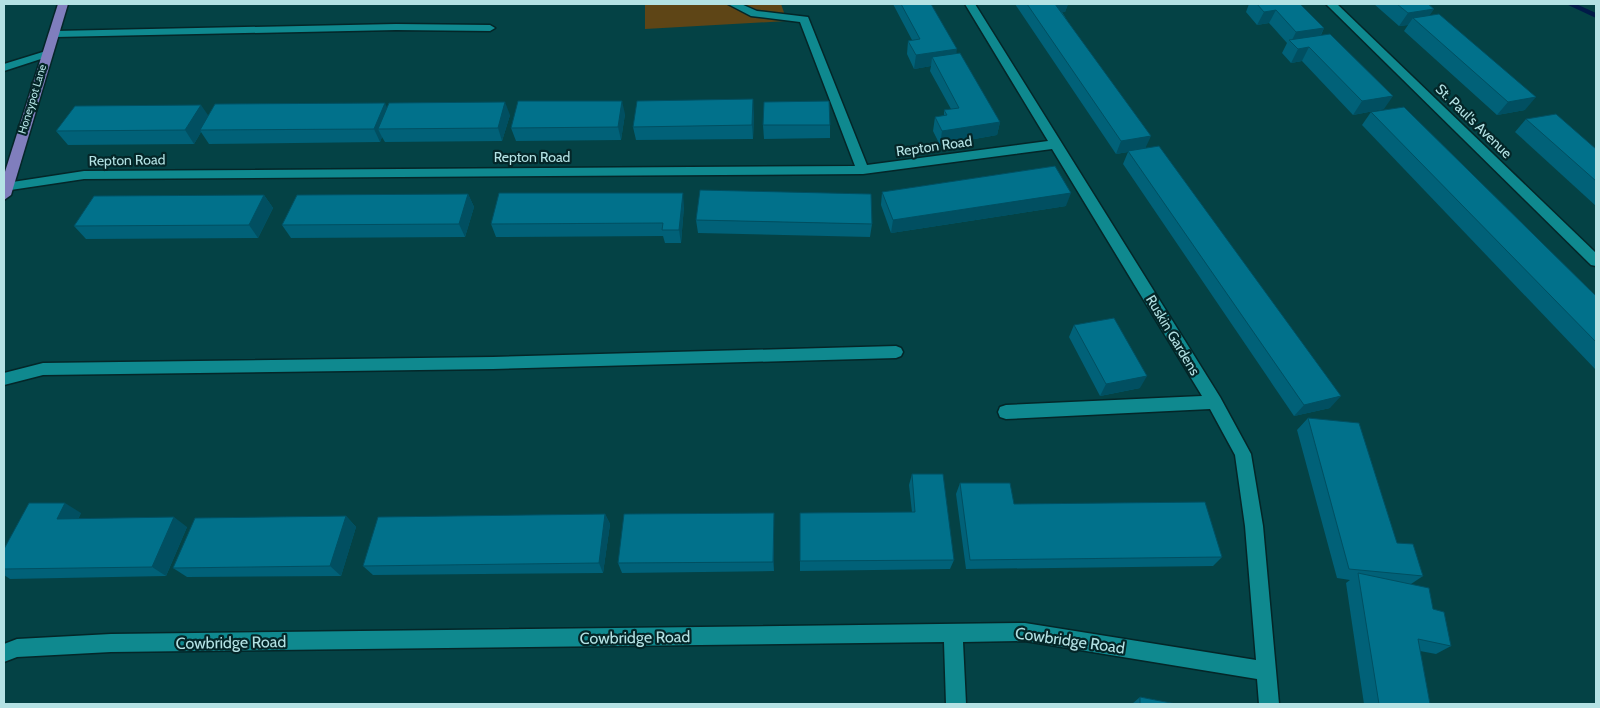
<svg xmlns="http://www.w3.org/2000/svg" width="1600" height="708" font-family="Cabin,sans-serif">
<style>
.green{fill:#5e4516}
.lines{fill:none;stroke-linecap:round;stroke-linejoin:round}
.stream{fill:#011a48;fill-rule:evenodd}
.minor-casing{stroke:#042628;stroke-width:3}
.major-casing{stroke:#042628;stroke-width:3}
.minor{fill:#0f898f;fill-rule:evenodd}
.major{fill:#807ebd;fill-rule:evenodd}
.wall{fill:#016178}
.shaded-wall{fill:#014f61}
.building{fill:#01718b;stroke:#014f61}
.labels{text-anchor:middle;stroke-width:4.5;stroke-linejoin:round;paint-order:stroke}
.far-street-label{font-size:11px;fill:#b4e2e4;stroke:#042628}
.street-label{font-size:14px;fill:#b4e2e4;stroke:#042628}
.near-street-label{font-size:16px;fill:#b4e2e4;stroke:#042628}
</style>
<rect width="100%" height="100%" fill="#044245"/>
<polygon class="green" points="645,4 781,4 787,21 645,29"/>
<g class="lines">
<polygon class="stream" points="1566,4 1576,4 1596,13 1596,18"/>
<g class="minor-casing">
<g id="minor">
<polygon points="728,4 741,4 757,11 808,17 867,165 1048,141 965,4 975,4 1220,397 1251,454 1263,526 1279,704 1259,704 1257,679 1025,641 963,642 966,704 946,704 944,642 111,652 17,657 4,662 4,644 17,639 111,634 1025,623 1256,660 1245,526 1235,455 1210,409 1006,419 1000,417 998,412 1000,407 1006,405 1202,396 1052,149 863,174 84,179 4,191 4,183 6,183 84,171 855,166 800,22 751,16"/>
<polygon points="1326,4 1337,4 1596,253 1596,266 1591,265"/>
<polygon points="396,24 490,25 495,28 490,31 396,30 55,37 50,34 55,31"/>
<polygon points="46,51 50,52 50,56 4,71 4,64"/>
<polygon points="896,346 901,348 903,352 901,356 896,358 493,369 43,375 4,385 4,373 43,363 493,357"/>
</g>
</g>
<g class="major-casing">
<polygon id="major" points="58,4 68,4 11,195 4,200 4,175"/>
</g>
<use href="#minor" class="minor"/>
<use href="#major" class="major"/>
</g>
<g class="wall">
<polygon points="893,4 931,4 957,54 1000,122 997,135 940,145 933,131 935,117 944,116 944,110 951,109 930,71 931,66 914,69 907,54 908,41 912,40"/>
<polygon points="1015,4 1068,4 1065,12 1062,12 1146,148 1330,408 1294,416 1123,164 1128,152 1116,154"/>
<polygon points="1249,4 1300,4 1324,28 1321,35 1384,109 1353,115 1302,61 1291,63 1282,53 1287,43 1269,23 1257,25 1246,12"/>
<polygon points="1374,4 1428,4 1434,9 1429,15 1525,110 1497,115 1404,31 1408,25 1399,26"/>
<polygon points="387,108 510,115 502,141 385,142 382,137 380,142 209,144 201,132 194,144 68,145 56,131 208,116"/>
<polygon points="1371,112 1596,296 1596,370 1362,125"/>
<polygon points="754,113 753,139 636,140 633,127"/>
<polygon points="625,114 621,140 516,141 511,128"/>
<polygon points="1526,119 1596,149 1596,206 1515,132"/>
<polygon points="763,125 830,125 830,138 764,139"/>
<polygon points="882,192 1066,206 891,233 881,205"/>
<polygon points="468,194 474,207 465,237 291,238 282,225"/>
<polygon points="264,195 273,208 258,238 86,239 74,226"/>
<polygon points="684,206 681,243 665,243 663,236 496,237 491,224"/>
<polygon points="696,220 872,224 870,237 698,233"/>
<polygon points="1074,325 1140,388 1100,396 1069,337"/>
<polygon points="1308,418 1397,543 1423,576 1411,584 1433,609 1451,646 1436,654 1420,651 1430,704 1364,704 1346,583 1350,580 1337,578 1297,430"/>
<polygon points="912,474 954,560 950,569 800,571 800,513 912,512 909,485"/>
<polygon points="960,483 1014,504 1222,557 1213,566 966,569 956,494"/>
<polygon points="81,513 78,519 187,527 166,576 10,579 4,575 4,549"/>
<polygon points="605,514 610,524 603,573 373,575 363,566"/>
<polygon points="346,516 356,527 341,576 187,577 173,568"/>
<polygon points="774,523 774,571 622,573 618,563"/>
<polygon points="1140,697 1176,704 1132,704"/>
</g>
<g class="shaded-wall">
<polygon points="1052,4 1068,4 1065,12 1050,14"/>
<polygon points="1434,9 1425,22 1413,18 1408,25 1399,26 1408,13"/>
<polygon points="1276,10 1269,23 1257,25 1264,12"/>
<polygon points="1324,28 1317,42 1291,42 1296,32"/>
<polygon points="1309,47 1302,61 1291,63 1298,49"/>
<polygon points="957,49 955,62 932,57 931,66 914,69 916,55"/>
<polygon points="1393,96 1384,109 1353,115 1362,101"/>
<polygon points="1536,97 1525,110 1497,115 1508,102"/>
<polygon points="753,99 754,113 753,139 752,125"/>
<polygon points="622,101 625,114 621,140 618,127"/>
<polygon points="505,102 510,115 502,141 498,128"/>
<polygon points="385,103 391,116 378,129 382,137 380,142 374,129"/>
<polygon points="201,105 210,118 200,130 201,132 194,144 185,130"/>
<polygon points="1000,122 997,135 940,145 942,131"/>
<polygon points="1151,136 1145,149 1128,151 1128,152 1116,154 1121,141"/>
<polygon points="683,193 684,206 681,243 679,230"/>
<polygon points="1071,193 1066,206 891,233 893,220"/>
<polygon points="468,194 474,207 465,237 459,224"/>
<polygon points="264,195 273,208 258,238 249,225"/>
<polygon points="1147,376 1140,388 1100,396 1106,384"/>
<polygon points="1341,396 1330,408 1294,416 1304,405"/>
<polygon points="65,503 81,513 73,529 57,519"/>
<polygon points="774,513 774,571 773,562"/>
<polygon points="605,514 610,524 603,573 599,563"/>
<polygon points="346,516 356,527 341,576 330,566"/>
<polygon points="174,517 187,527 166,576 152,567"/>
</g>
<g class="building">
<polygon points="901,4 931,4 957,49 916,55 908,41 920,39"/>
<polygon points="1027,4 1055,4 1151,136 1121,141"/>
<polygon points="1257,4 1300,4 1324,28 1296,32 1276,10 1264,12"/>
<polygon points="1397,4 1428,4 1434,9 1408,13"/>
<polygon points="1439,14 1536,97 1508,102 1413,18"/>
<polygon points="1330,34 1393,96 1362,101 1309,47 1298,49 1289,40"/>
<polygon points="960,53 1000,122 942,131 935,117 947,115 944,110 959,108 932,57"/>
<polygon points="753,99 752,125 633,127 637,101"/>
<polygon points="518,101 622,101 618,127 511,128"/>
<polygon points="829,101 830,125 763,125 764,102"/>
<polygon points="505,102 498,128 378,129 389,103"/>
<polygon points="385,103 374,129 200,130 215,104"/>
<polygon points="201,105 185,130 56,131 75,106"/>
<polygon points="1404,107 1596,296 1596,342 1371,112"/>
<polygon points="1556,114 1596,149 1596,181 1526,119"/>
<polygon points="1159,146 1341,396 1304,405 1128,151"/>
<polygon points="1055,166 1071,193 893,220 882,192"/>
<polygon points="700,190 871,194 872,224 696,220"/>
<polygon points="499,193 683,193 679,230 662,230 663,223 491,224"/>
<polygon points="468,194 459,224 282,225 297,195"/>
<polygon points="264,195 249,225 74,226 94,196"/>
<polygon points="1114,318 1147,376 1106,384 1074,325"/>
<polygon points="1308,418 1359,423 1397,543 1413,544 1423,576 1349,569"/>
<polygon points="912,474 943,474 954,560 800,561 800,513 915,512"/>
<polygon points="960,483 1010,483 1014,504 1205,502 1222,557 970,560"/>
<polygon points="29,503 65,503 57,519 174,517 152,567 4,569 4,549"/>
<polygon points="774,513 773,562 618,563 624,514"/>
<polygon points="605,514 599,563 363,566 378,517"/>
<polygon points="346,516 330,566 173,568 195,518"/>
<polygon points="1358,573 1429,588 1433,609 1444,612 1451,646 1418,639 1430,704 1379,704"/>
<polygon points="1140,697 1176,704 1140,704"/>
</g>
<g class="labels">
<g class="far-street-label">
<text transform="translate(32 99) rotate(-73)" y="4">Honeypot Lane</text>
</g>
<g class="street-label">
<text transform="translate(1474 121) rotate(44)" y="5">St. Paul's Avenue</text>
<text transform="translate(934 146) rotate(-8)" y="5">Repton Road</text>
<text x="532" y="162">Repton Road</text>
<text transform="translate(127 160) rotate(-1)" y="5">Repton Road</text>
<text transform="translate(1173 335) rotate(59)" y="5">Ruskin Gardens</text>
</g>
<g class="near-street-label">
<text transform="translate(635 637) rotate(-1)" y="6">Cowbridge Road</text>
<text transform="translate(1070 640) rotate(8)" y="6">Cowbridge Road</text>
<text transform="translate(231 642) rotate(-1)" y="6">Cowbridge Road</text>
</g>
</g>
<rect width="1600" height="708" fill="none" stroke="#b4e2e4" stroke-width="10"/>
</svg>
